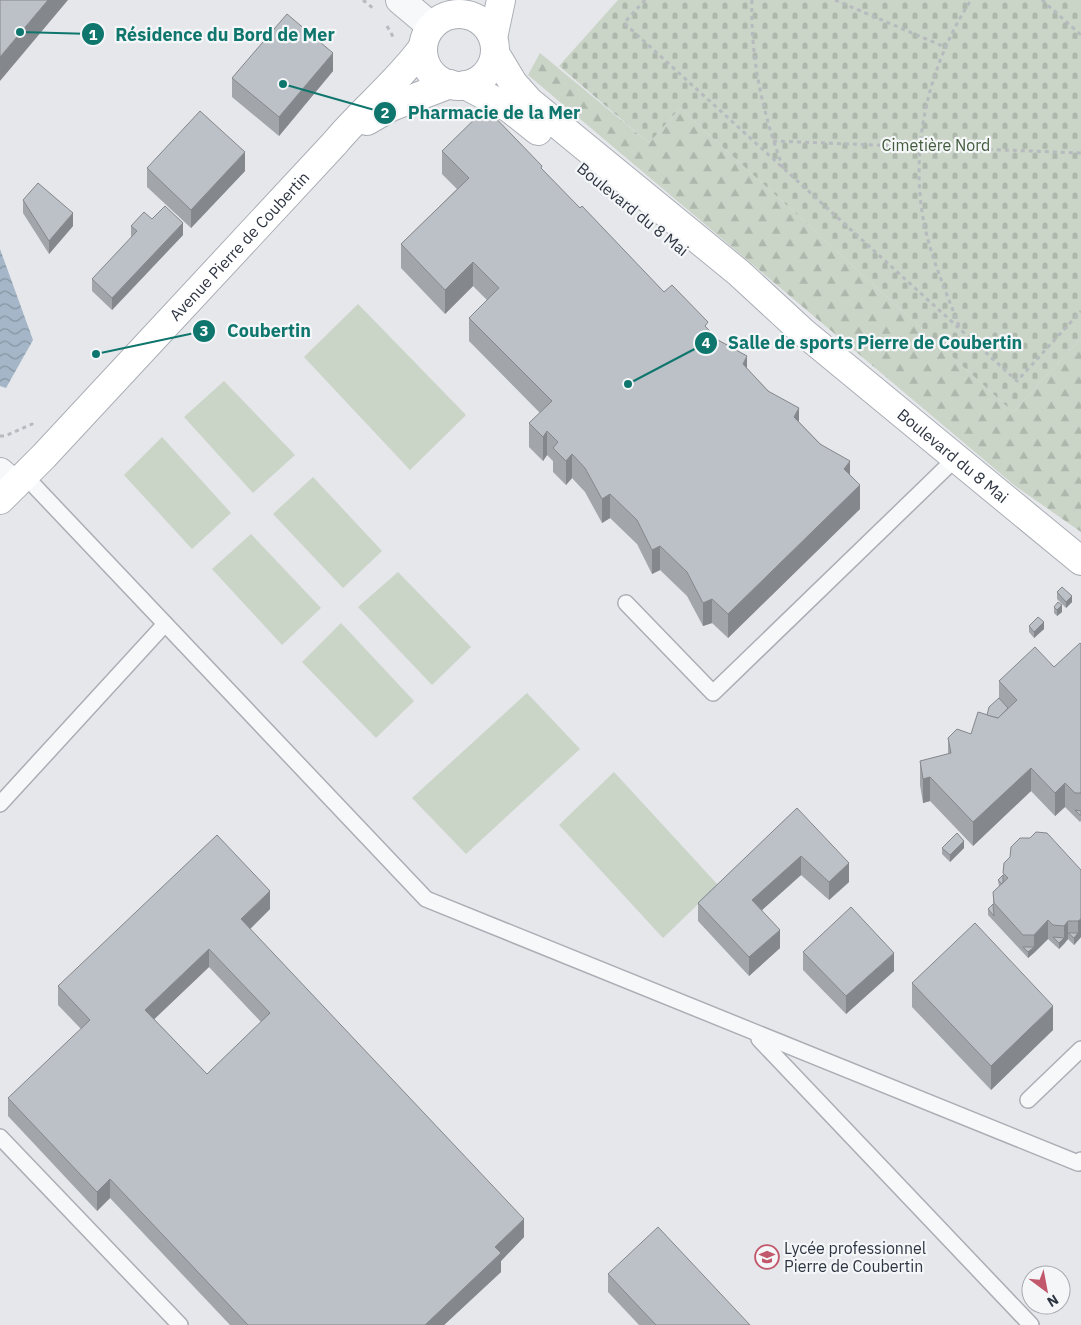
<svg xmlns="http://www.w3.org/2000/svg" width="1081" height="1325" font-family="'IBM Plex Sans',sans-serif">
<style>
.forest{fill:url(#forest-firs)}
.cemetery{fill:url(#cemetery-stones)}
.pitch{fill:#cad4c7}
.water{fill:url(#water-waves)}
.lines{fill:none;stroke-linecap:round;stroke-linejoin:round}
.lane-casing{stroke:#aaaeb5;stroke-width:18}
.street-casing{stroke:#aaaeb5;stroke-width:30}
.secondary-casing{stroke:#aaaeb5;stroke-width:30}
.path{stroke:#b7babe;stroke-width:3;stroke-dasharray:4 4;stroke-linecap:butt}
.lane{stroke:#f7f8f9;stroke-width:15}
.street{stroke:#f7f8f9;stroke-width:28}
.secondary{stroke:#fff;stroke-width:28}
.wall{fill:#a2a6ab;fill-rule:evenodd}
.shaded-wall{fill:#84878b}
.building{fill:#bcc1c7;stroke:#84878b;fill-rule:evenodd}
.labels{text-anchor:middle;stroke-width:4.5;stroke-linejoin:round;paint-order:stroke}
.park-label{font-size:16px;fill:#435c3d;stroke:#f4f6f8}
.street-label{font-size:16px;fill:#2e3542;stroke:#f4f6f8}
.poi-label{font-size:16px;fill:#2e3542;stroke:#f4f6f8;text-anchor:start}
.leader{fill:none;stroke:#0f766e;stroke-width:2}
.callout-dot{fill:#0f766e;stroke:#f4f6f8;stroke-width:2}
.mark-label{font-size:15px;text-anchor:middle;font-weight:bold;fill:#fff}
.callout-label{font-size:18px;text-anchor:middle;font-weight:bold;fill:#0f766e;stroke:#f4f6f8;stroke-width:4.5;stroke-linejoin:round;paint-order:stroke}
</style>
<defs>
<pattern id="forest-firs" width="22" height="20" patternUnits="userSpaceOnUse" patternTransform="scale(1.25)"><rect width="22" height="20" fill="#cad4c7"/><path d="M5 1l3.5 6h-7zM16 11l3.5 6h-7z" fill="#aeb7ac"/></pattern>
<pattern id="cemetery-stones" width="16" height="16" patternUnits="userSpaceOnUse" patternTransform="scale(1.25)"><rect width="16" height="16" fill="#cad4c7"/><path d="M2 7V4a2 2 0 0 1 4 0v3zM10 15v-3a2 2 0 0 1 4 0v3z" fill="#aeb7ac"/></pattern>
<pattern id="water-waves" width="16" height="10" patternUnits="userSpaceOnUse" patternTransform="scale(1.25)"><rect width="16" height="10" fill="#a4b6c7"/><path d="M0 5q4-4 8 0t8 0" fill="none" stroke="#8695a3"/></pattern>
</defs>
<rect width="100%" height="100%" fill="#e5e7eb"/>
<polygon class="forest" points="540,53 649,143 680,108 1013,412 1081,338 1081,532 1014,485 528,75"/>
<polygon class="cemetery" points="618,0 1081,0 1081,338 1013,412 680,108 649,143 559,66"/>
<g class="pitch">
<polygon points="358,304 466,415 410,470 304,357"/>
<polygon points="224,381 295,455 253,493 184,417"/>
<polygon points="162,437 231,513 192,549 124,475"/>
<polygon points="313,477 382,551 343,588 273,514"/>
<polygon points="251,534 321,608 282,645 212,569"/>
<polygon points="398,572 471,647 432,685 358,607"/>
<polygon points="341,623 414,701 376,738 302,662"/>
<polygon points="527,693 580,749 466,854 412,798"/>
<polygon points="614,772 718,885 663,938 559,825"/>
</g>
<polygon class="water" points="0,249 33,340 6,388 0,386"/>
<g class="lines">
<g class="lane-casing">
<g id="lane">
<polyline points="25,476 426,899 1078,1163 1081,1160"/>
<polyline points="626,603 713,693 956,458"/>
<polyline points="0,804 165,624"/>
<polyline points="759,1039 1031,1325"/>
<polyline points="1028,1100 1081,1049"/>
<polyline points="0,1137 180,1325"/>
</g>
</g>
<g class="street-casing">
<g id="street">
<polyline points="400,0 431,26"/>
<polyline points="0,472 15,485"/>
</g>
</g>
<g class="secondary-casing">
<g id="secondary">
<circle cx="459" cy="50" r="36"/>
<polyline points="493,38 501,0"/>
<path id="s1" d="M495,53L513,83L529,101L739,273L803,332L1081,561"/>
<polyline points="465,85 509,108 538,131"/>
<polyline points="367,121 391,107 450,84"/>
<path id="s2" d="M0,500L44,456L334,144C362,110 397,83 423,47"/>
</g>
</g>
<g class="path">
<polyline points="363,0 374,9"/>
<polyline points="645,0 624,23 1017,381 1081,311"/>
<path d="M752,0C750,58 763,114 783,168"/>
<polyline points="835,0 945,47"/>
<polyline points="1042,0 1081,35"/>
<polyline points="387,26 395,40"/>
<polyline points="773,141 1081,153"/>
<path d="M959,326C948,297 936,269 928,240C906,159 926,69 971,0"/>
<polyline points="0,436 5,436 32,424 35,427"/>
</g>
<use href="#lane" class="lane"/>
<use href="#street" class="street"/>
<use href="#secondary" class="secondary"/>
</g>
<g class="wall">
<polygon points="333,71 279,136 232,97 232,78"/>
<polygon points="442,151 542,170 664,292 708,329 850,474 860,509 728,638 712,623 703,626 687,596 660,570 652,574 637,544 610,518 602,523 585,492 572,478 566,485 553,472 553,461 547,455 543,461 529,447 529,423 540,413 469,341 469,318 487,300 473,286 445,314 401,268 401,244 457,189 442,174"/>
<polygon points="147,168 245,171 191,228 147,187"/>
<polygon points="23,200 73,226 49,254 23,213"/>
<polygon points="152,219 183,235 112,310 92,291 92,279 131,238 131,226"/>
<polygon points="1057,592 1072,602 1066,608 1057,599"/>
<polygon points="1054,607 1062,612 1057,616 1054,613"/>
<polygon points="1029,626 1044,629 1034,638 1029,632"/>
<polygon points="1081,644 1081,821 1080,822 1065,807 1055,816 1031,791 973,846 930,801 923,803 920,785 920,761 948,754 948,738 971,734 987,715 999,698 999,681 1054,667"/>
<polygon points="797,808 849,882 829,900 801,875 762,910 780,948 749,976 698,921 698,903"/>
<polygon points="942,848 964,848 950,862 942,854"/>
<polygon points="1004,863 1081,870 1081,937 1074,945 1068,939 1059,949 1048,939 1028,958 988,915 988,909 993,904 993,892 999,887 998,880 1003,875"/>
<path d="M270,909L250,929L524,1237L501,1261V1272L444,1325H230L110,1198L97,1211L8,1116V1098L81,1029L58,1005V986ZM209,967L261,1022L207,1074L154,1019Z"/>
<polygon points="803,952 894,971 846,1014 803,970"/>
<polygon points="912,983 1053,1030 991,1090 912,1007"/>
<polygon points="608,1274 750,1325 639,1325 608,1292"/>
</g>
<g class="shaded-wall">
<polygon points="48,0 68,0 0,81 0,57"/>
<polygon points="333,53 333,71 279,136 279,117"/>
<polygon points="245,152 245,171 191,228 191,210"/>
<polygon points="73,213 73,226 49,254 49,241"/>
<polygon points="183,223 183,235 112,310 112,298"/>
<polygon points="473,262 473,286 445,314 445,290"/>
<polygon points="747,356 747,380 743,364"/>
<polygon points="799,408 799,432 794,417"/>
<polygon points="547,431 547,455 543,461 543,437"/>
<polygon points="572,454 572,478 566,485 566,461"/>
<polygon points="850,461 850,484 844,469"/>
<polygon points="860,485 860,509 728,638 728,614"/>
<polygon points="610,494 610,518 602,523 602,499"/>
<polygon points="660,546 660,570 652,574 652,550"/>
<polygon points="1072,596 1072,602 1066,608 1066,602"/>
<polygon points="712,599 712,623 703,626 703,603"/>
<polygon points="1062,605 1062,612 1057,616 1057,610"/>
<polygon points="1044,622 1044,629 1034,638 1034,632"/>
<polygon points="1031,768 1031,791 973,846 973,822"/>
<polygon points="930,777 930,801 923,803 923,779"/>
<polygon points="1065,783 1065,807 1055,816 1055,793"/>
<polygon points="964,841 964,848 950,862 950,855"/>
<polygon points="801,856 801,875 752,919 752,900"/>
<polygon points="849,863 849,882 829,900 829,882"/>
<polygon points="270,891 270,909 241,938 241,919"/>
<polygon points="1081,919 1081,937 1074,945 1074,938 1078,933 1078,921"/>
<polygon points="1048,920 1048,939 1034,953 1034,935"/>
<polygon points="1068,921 1068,939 1064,944 1064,926"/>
<polygon points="780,930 780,948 749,976 749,957"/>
<polygon points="1064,938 1064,944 1059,949 1059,943"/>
<polygon points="1034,947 1034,953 1028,958 1028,952"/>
<polygon points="209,949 209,967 145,1028 145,1010"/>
<polygon points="894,953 894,971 846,1014 846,996"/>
<polygon points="1053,1006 1053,1030 991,1090 991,1066"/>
<polygon points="110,1179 110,1198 97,1211 97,1192"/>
<polygon points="524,1219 524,1237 501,1261 501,1272 444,1325 425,1325 495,1247"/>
</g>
<g class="building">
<polygon points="0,0 48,0 0,57"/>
<polygon points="287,14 333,53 279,117 232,78"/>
<polygon points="486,108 542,166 541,168 580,208 582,206 664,292 672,285 708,322 705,326 718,340 747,356 743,364 768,391 799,408 794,417 820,444 850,461 844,469 860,485 728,614 712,599 703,603 687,572 660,546 652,550 637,520 610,494 602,499 585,468 572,454 566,461 553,448 558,442 547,431 543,437 529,423 552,401 469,318 499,288 473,262 445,290 401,244 469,178 442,151"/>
<polygon points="200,111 245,152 191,210 147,168"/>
<polygon points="38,183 73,213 49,241 23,200"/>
<polygon points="165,206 183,223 112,298 92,279 137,231 131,226 144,212 152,219"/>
<polygon points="1062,587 1072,596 1066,602 1057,592"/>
<polygon points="1058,602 1062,605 1057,610 1054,607"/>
<polygon points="1038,617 1044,622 1034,632 1029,626"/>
<polygon points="1080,643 1081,644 1081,793 1075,793 1065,783 1055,793 1031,768 973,822 930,777 923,779 920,761 951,753 948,738 957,729 971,734 978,712 998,718 1017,700 999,681 1035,647 1054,667"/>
<polygon points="999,698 1008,708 998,718 987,715 989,707"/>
<polygon points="797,808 849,863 829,882 801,856 752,900 780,930 749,957 698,903"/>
<polygon points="1075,810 1081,811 1081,815 1080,815"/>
<polygon points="1036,832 1047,833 1081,870 1081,919 1078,921 1068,921 1064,926 1053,925 1048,920 1034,935 1023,935 994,903 993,892 1008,878 1003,873 1004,863 1010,857 1011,847 1020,838 1030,838"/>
<polygon points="957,833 964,841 950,855 942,848"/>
<path d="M217,835L270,891L241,919L524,1219L495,1247L501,1253L425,1325H248L110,1179L97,1192L8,1098L90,1020L58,986ZM209,949L270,1013L207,1074L145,1010Z"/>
<polygon points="1003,875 1003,882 1002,884 998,880"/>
<polygon points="993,904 994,916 988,909"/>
<polygon points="851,907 894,953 846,996 803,952"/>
<polygon points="975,923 1053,1006 991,1066 912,983"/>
<polygon points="1068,933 1078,933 1074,938"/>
<polygon points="1053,937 1064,938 1059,943"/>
<polygon points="1023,947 1034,947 1028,952"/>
<polygon points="658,1227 750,1325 656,1325 608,1274"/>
</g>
<defs>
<g id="school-ring" transform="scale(1.25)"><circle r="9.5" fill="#f4f6f8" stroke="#c1586b" stroke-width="1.5"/><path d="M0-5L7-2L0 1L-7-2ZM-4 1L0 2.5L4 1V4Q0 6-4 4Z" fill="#c1586b"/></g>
</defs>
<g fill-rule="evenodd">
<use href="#school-ring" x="767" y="1257"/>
</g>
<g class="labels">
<g class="park-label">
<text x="936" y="151">Cimetière Nord</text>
</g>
<g class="street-label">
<text transform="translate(633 209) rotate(39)" y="6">Boulevard du 8 Mai</text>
<text dy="6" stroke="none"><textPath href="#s2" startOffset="349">Avenue Pierre de Coubertin</textPath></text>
<text dy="6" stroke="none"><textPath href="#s1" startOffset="612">Boulevard du 8 Mai</textPath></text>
</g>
<g class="poi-label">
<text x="784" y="1254">Lycée professionnel<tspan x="784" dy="18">Pierre de Coubertin</tspan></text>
</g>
</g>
<path class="leader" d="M20 32L93 34M283 84L385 113M96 354L204 331M628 384L706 343"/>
<g class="callout-dot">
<circle cx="20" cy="32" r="5"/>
<circle cx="283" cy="84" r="5"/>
<circle cx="96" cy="354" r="5"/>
<circle cx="628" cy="384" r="5"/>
<circle cx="93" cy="34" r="12"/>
<circle cx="385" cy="113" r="12"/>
<circle cx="204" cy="331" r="12"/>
<circle cx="706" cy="343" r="12"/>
</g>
<g class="mark-label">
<text x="93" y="40">1</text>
<text x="385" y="118">2</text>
<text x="204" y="336">3</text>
<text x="706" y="348">4</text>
</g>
<g class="callout-label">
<text x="225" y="41">Résidence du Bord de Mer</text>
<text x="494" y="119">Pharmacie de la Mer</text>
<text x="269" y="337">Coubertin</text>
<text x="875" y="349">Salle de sports Pierre de Coubertin</text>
</g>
<g transform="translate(1046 1290) rotate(148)"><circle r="24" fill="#f4f6f8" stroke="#a5a9af"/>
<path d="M0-4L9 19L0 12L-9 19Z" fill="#c1586b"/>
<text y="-8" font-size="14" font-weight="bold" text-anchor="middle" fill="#2e3542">N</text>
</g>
</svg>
